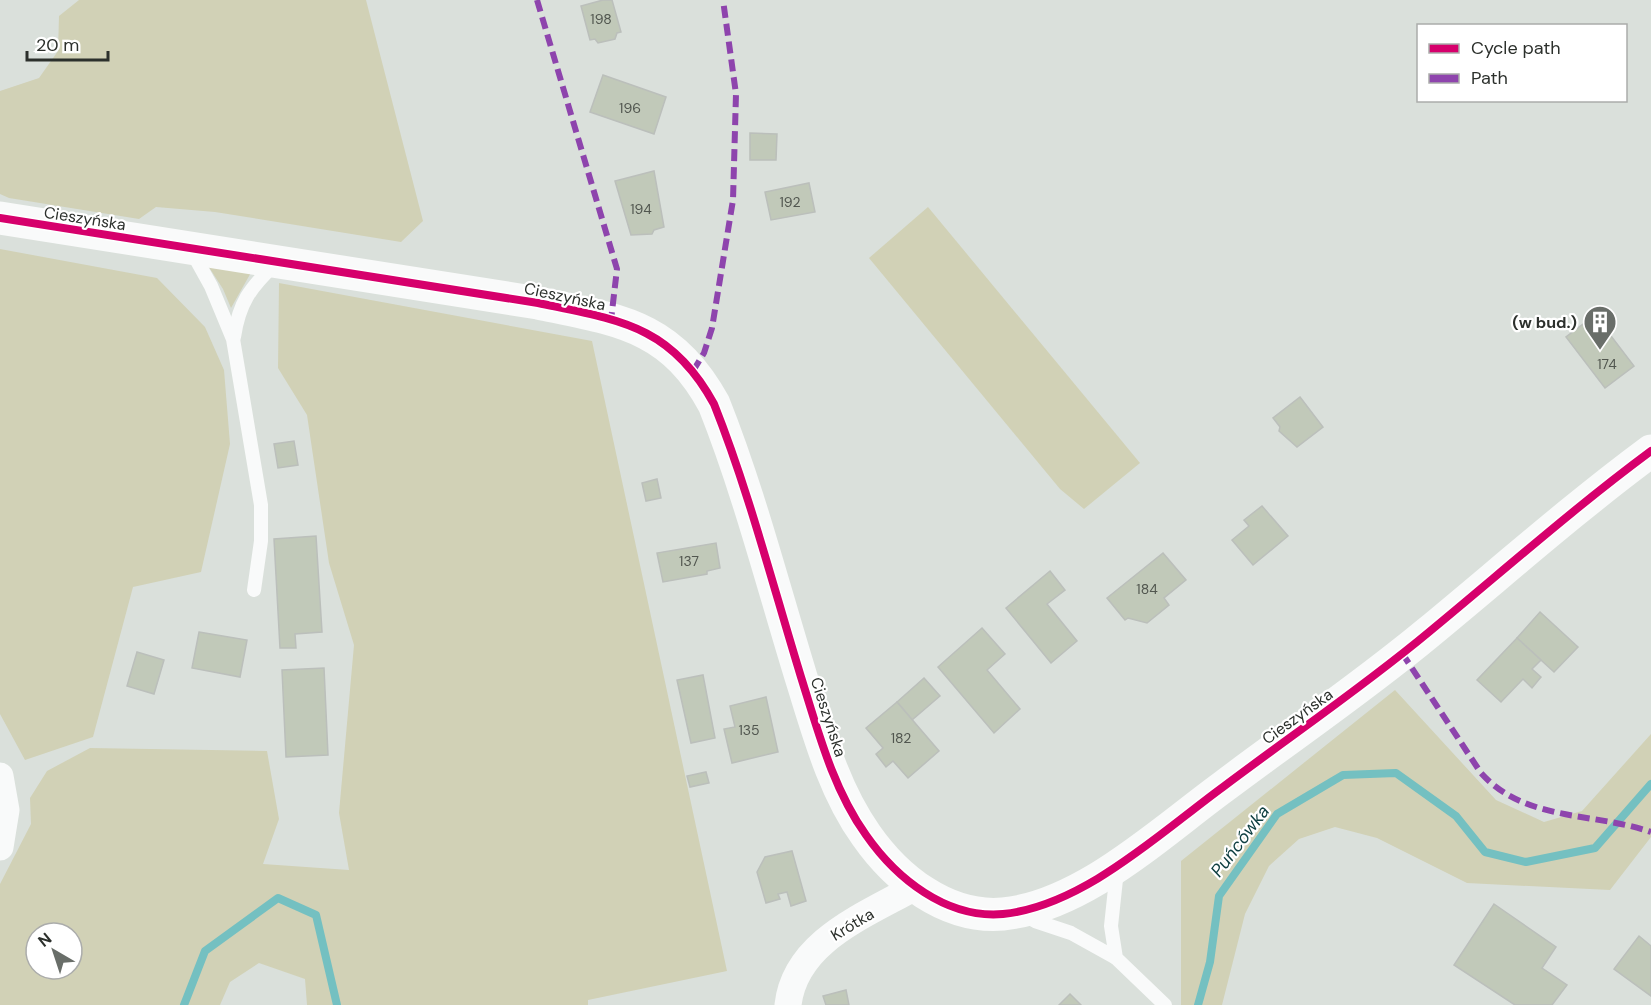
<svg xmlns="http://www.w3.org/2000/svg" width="1651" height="1005" font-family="'DM Sans',sans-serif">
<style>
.green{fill:#d1d1b6;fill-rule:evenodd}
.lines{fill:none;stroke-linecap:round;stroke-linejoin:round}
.stream{stroke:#74c0c1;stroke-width:8}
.building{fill:#c1c9b9;stroke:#bbbfbb;stroke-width:1.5}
.service{stroke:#f9fafa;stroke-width:14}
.minor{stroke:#f9fafa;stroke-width:27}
.tertiary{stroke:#f9fafa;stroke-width:33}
.quiet{stroke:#8e44ad;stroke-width:6;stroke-dasharray:12 6;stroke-linecap:butt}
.cycleway-casing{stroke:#fff;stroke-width:11}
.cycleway{stroke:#d6006c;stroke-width:8}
.labels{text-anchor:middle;stroke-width:4.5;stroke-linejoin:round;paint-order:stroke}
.number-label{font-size:14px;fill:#51564f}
.street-label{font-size:16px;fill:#2c302c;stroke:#fff}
.poi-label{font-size:16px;font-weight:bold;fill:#2c302c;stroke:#fff;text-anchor:end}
.water-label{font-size:18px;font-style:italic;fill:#104042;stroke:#fff}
</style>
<rect width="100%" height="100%" fill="#dae0db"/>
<g class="green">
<polygon points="79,0 366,0 423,221 401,242 215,212 156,207 139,219 9,198 0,194 0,91 39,78 58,51 59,16"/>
<polygon points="928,207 1140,463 1084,509 1060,489 869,258"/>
<polygon points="0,249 157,278 205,327 224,370 230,444 201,572 133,587 93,737 25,760 0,714"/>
<polygon points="205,261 253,269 231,308 223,289"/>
<path d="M279,283L592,341L727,971L588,1000V1005H307L305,979L259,963L230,982L220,1005H0V884L31,824L30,798L47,771L90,748L267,751L279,819L263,864L349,870L339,813L354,645L329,563L307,415L278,368ZM36,933H72V969H36Z"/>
<polygon points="1395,690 1496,800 1544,822 1582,811 1651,734 1651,837 1610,890 1467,883 1377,838 1335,827 1299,839 1269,866 1245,914 1222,1005 1181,1005 1181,861"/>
</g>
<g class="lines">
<g class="stream">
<polyline points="184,1005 205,951 278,898 316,915 337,1005"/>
<polyline points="1198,1005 1210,962 1219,896 1277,814 1343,775 1396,773 1456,816 1485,852 1526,862 1595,848 1651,784"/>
</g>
</g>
<g class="building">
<polygon points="603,0 612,0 621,32 617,33 615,39 598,43 595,39 590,40 581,6"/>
<polygon points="603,75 666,97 654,134 590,112"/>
<polygon points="750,133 777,134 776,160 750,160"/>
<polygon points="654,171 664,227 654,230 652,234 631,235 615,181"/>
<polygon points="809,183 815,212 771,220 765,192"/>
<polygon points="1595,315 1634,366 1605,388 1566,337"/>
<polygon points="1300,397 1323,427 1297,447 1279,431 1280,427 1273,418"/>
<polygon points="294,441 298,465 278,468 274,444"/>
<polygon points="657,479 661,498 646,501 642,483"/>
<polygon points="1262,506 1288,536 1253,565 1232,540 1249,526 1244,520"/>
<polygon points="316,536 322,632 295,634 296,648 280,648 274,539"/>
<polygon points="716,543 720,568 707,571 707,574 663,582 657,553"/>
<polygon points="1163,553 1186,580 1164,598 1169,605 1147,623 1128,618 1125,620 1107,598"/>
<polygon points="1050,571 1065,590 1047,604 1077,641 1051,663 1006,608"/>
<polygon points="1540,612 1578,647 1554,672 1517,638"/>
<polygon points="982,628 1005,654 987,670 1020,709 994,733 938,667"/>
<polygon points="199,632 247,640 240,677 192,668"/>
<polygon points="1517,638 1541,660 1532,669 1541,677 1532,688 1523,679 1501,702 1477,680"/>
<polygon points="137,652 164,660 154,694 127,686"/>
<polygon points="324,668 328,755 286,757 282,670"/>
<polygon points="703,675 715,738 691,743 677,680"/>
<polygon points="924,678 940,696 912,720 897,702"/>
<polygon points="766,697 778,752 732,763 724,729 735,727 730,706"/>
<polygon points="897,702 939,751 908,778 893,761 886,767 876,754 883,748 866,728"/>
<polygon points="706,772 709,783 690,787 687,776"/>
<polygon points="792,851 806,901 791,906 787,892 778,894 780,899 766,903 757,872 765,857"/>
<polygon points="1494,904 1556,947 1542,968 1567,985 1552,1005 1515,1005 1454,965"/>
<polygon points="1639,936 1651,946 1651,996 1614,969"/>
<polygon points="846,990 849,1005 826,1005 823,996"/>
<polygon points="1070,994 1081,1005 1059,1005"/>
</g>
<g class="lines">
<g class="service">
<polyline points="191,250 211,286 233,339 261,505 261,541 254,590"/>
<path d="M234,337C239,303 250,288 274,265"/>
<polyline points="1117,870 1111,926 1116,958 1165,1005"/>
<polyline points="1026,916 1035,921 1071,933 1116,958"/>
</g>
<g class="minor">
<polyline points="0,776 6,810 0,847"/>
<path d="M788,1005C795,941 866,915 915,887"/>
</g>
<path class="tertiary" d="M0,218L538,303C619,320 671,325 714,404C749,492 773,586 801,677C818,731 833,789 866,835C896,878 946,919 1003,914C1083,906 1160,833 1223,787C1292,735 1363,687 1429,632C1503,571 1574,508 1651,451"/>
<g class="quiet">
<polyline points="537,0 617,269 611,320"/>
<polyline points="693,371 704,353 712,328 733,200 736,94 723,0"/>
<path d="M1402,653L1481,773C1525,822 1594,812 1651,832"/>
</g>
<g class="cycleway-casing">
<path id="cycleway" d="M0,218L538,303C619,320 671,325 714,404C749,492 773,586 801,677C818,731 833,789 866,835C896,878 946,919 1003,914C1083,906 1160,833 1223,787C1292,735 1363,687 1429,632C1503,571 1574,508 1651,451"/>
</g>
<use href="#cycleway" class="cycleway"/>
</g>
<defs>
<g id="building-pin" transform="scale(1.725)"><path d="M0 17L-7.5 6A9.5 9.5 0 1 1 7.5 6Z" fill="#696e69" stroke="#fff"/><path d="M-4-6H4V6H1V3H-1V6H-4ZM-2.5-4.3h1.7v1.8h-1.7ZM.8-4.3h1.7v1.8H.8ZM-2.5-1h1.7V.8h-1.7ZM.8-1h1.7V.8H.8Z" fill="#fff"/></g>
</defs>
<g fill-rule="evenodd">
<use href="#building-pin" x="1600" y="322"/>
</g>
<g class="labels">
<g class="number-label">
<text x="601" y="24">198</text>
<text x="630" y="113">196</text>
<text x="790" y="207">192</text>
<text x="641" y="214">194</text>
<text x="1607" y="369">174</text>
<text x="689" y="566">137</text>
<text x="1147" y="594">184</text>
<text x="749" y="735">135</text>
<text x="901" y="743">182</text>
</g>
<g class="street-label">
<text transform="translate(85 218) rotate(9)" y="6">Cieszyńska</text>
<text transform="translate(565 296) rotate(12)" y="6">Cieszyńska</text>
<text transform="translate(1297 716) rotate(-36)" y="6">Cieszyńska</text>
<text transform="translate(829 717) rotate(72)" y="6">Cieszyńska</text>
<text transform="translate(852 924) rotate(-31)" y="6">Krótka</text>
</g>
<g class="poi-label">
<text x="1577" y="328">(w bud.)</text>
</g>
<g class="water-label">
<text transform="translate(1240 841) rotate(-53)" y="6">Puńcówka</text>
</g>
</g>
<rect x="1417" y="24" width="210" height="78" fill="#ffffff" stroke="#abacab" stroke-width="1.5"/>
<rect x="1429" y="44" width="30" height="9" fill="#d6006c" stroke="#abacab" stroke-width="1.5"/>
<text x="1471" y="54" font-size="18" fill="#2c302c">Cycle path</text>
<rect x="1429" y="74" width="30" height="9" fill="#8e44ad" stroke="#abacab" stroke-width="1.5"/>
<text x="1471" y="84" font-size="18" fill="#2c302c">Path</text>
<g transform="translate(54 951) rotate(321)"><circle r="28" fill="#ffffff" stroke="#abacab" stroke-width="1.5"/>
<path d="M0-4.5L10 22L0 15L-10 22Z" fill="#696e69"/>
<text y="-9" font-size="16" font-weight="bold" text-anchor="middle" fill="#2c302c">N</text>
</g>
<path d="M27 51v9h81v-9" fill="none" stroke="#2c302c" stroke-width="3"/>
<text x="36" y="51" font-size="18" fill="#2c302c" stroke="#ffffff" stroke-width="4.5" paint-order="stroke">20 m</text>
</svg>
